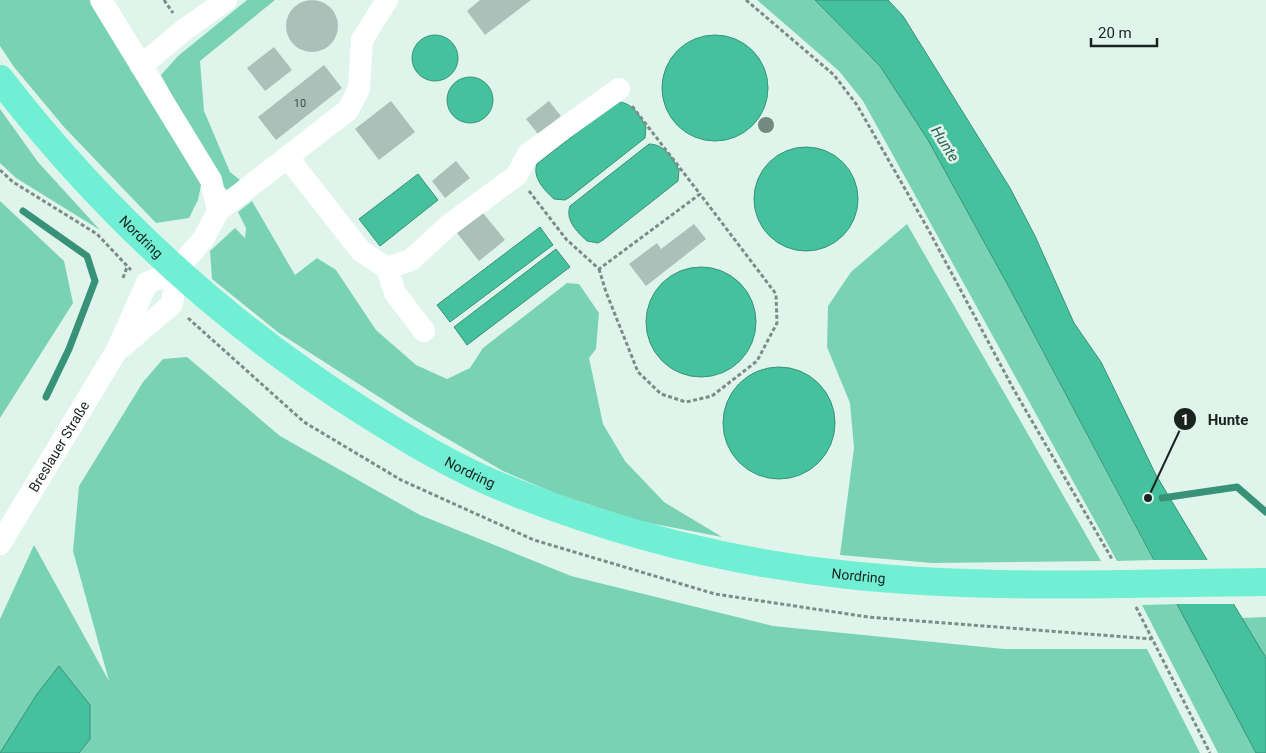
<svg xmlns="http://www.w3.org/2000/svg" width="1266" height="753" font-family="Roboto,sans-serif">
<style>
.green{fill:#7ad2b5}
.water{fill:#45c19e;stroke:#389278}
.pier{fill:#dff5ec}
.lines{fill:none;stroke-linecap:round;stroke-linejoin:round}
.stream{stroke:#389278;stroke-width:7}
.building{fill:#abc0b8}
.path{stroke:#7d8c86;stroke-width:3;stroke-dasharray:4 2.5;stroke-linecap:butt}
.minor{stroke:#fff;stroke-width:22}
.major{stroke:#71efd4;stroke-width:28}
.tree{fill:#738981}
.labels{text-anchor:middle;stroke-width:5;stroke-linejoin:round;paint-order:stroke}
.number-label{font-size:11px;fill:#3f4a46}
.street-label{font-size:14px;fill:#1b2320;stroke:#dff5ec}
.water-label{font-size:15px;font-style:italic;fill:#2d5f50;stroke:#dff5ec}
.leader{fill:none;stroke:#1b2320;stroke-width:2}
.callout-dot{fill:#1b2320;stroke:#dff5ec;stroke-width:2}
.mark-label{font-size:15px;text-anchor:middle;font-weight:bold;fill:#fff}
.callout-label{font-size:15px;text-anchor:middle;font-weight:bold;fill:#1b2320;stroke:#dff5ec;stroke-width:5;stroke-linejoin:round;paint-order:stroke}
</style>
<rect width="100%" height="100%" fill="#dff5ec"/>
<g class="green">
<polygon points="0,0 94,0 202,180 198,200 189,218 156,223 64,127 14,67 0,46"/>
<polygon points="247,0 275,0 200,61 204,111 230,172 240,180 228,191 219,182 161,75 178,56"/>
<polygon points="757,0 815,0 880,66 928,140 1010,289 1153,560 1117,561 863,101 839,71"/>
<polygon points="0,109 38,162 100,230 16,178 0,163"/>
<polygon points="0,201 64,261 73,303 0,418"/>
<polygon points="252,201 295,275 317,258 336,270 376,330 416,365 447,379 470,368 483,348 567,283 579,284 599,313 596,349 589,358 603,424 625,461 664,502 722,537 639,521 557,494 503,471 415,420 279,333 212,279 210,251 235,228 245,238 246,228 238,212"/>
<polygon points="907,224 1101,561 932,563 840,555 854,448 850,403 827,347 828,306 851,272"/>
<polygon points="187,357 280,436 420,515 571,576 773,626 1004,649 1147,649 1200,753 0,753 0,619 34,545 109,681 73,551 79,486 143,382 163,359"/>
<polygon points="1178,604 1256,753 1218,753 1142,605"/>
<polygon points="1266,617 1266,658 1240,618"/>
</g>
<g class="water">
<polygon points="815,0 888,0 903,16 1010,188 1035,236 1074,323 1101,362 1156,475 1266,658 1266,753 1256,753 1010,289 928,140 880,66"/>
<circle cx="435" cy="58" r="23"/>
<circle cx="715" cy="88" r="53"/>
<circle cx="470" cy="100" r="23"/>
<path d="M616,102C631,101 640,115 646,127L645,138L570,197L565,200L554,199C544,190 532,177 537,164Z"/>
<path d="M649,144C664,144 673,158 679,170L678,181L603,240L598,243L587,241C577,232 565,220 570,206Z"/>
<circle cx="806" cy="199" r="52"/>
<polygon points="418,174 438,200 380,246 359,219"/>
<polygon points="540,227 553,245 450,322 437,305"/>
<polygon points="556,249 570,267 467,345 454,327"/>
<circle cx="701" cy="322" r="55"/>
<circle cx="779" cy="423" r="56"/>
<polygon points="59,666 90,705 90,739 79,753 0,753 37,694"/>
</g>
<polygon class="pier" points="1150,560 1208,560 1235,604 1175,604"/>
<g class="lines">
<g class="stream">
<polyline points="23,211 87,256 95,281 69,349 46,397"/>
<polyline points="1162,498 1237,487 1266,512"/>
</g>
</g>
<g class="building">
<polygon points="480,0 531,0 485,35 467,11"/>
<circle cx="312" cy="26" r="26"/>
<polygon points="274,47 292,70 265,91 247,68"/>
<polygon points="324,65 342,88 276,140 258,117"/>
<polygon points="391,101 415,132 379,160 355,129"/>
<polygon points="549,101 561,116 538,134 526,119"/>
<polygon points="456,161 470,178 445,198 432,181"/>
<polygon points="483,213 505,240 479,261 457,233"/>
<polygon points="694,224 706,239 646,286 629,264 657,243 661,249"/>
</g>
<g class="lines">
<g class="path">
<polyline points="164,0 173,13"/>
<polyline points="746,0 834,75 857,105 928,229 1014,390 1112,559"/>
<polyline points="0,170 13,182 97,234 131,270"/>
<polyline points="529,191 566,239 599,269 700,194 632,106"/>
<polyline points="599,269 606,292 638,372 661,394 686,402 712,396 757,361 777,323 776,294 700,194"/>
<polyline points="123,278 127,267"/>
<polyline points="188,318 304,422 401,480 534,540 715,594 868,617 1152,639"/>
<polyline points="1136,607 1210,753"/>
</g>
<g class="minor">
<polyline points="101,0 211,180 218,211"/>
<polyline points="141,66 184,30 226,0"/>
<polyline points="288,158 361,251 387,268 411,260 449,225 517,175 528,154 619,89"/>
<polyline points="387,268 395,293 424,331"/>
<polyline points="122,347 172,304 176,271"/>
<path id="s1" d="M0,544L117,350L147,283L176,271L204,238L218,211L348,110L359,89L362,40L387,0"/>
</g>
<path class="major" id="s2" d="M0,79C102,211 223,323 364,412C410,441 458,470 509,490C618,534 732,563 849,575C987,590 1128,583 1266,582"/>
</g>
<circle class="tree" cx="766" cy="125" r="8"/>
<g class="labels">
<g class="number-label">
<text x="300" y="107">10</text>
</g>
<g class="street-label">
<text dy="5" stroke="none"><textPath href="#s2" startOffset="212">Nordring</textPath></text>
<text dy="5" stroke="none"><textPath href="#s1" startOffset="114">Breslauer Straße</textPath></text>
<text dy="5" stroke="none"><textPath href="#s2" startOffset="618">Nordring</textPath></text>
<text dy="5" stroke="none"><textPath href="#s2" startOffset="1022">Nordring</textPath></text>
</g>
<g class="water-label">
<text transform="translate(945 144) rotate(58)" y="5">Hunte</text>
</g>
</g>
<path class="leader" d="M1148 498L1185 419"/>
<g class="callout-dot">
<circle cx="1148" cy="498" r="5"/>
<circle cx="1185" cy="419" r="12"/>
</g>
<g class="mark-label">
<text x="1185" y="425">1</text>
</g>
<g class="callout-label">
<text x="1228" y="425">Hunte</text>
</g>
<path d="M1091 38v8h66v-8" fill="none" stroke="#1b2320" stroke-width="2.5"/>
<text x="1098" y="38" font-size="15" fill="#1b2320" stroke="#dff5ec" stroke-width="4" paint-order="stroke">20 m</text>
</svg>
